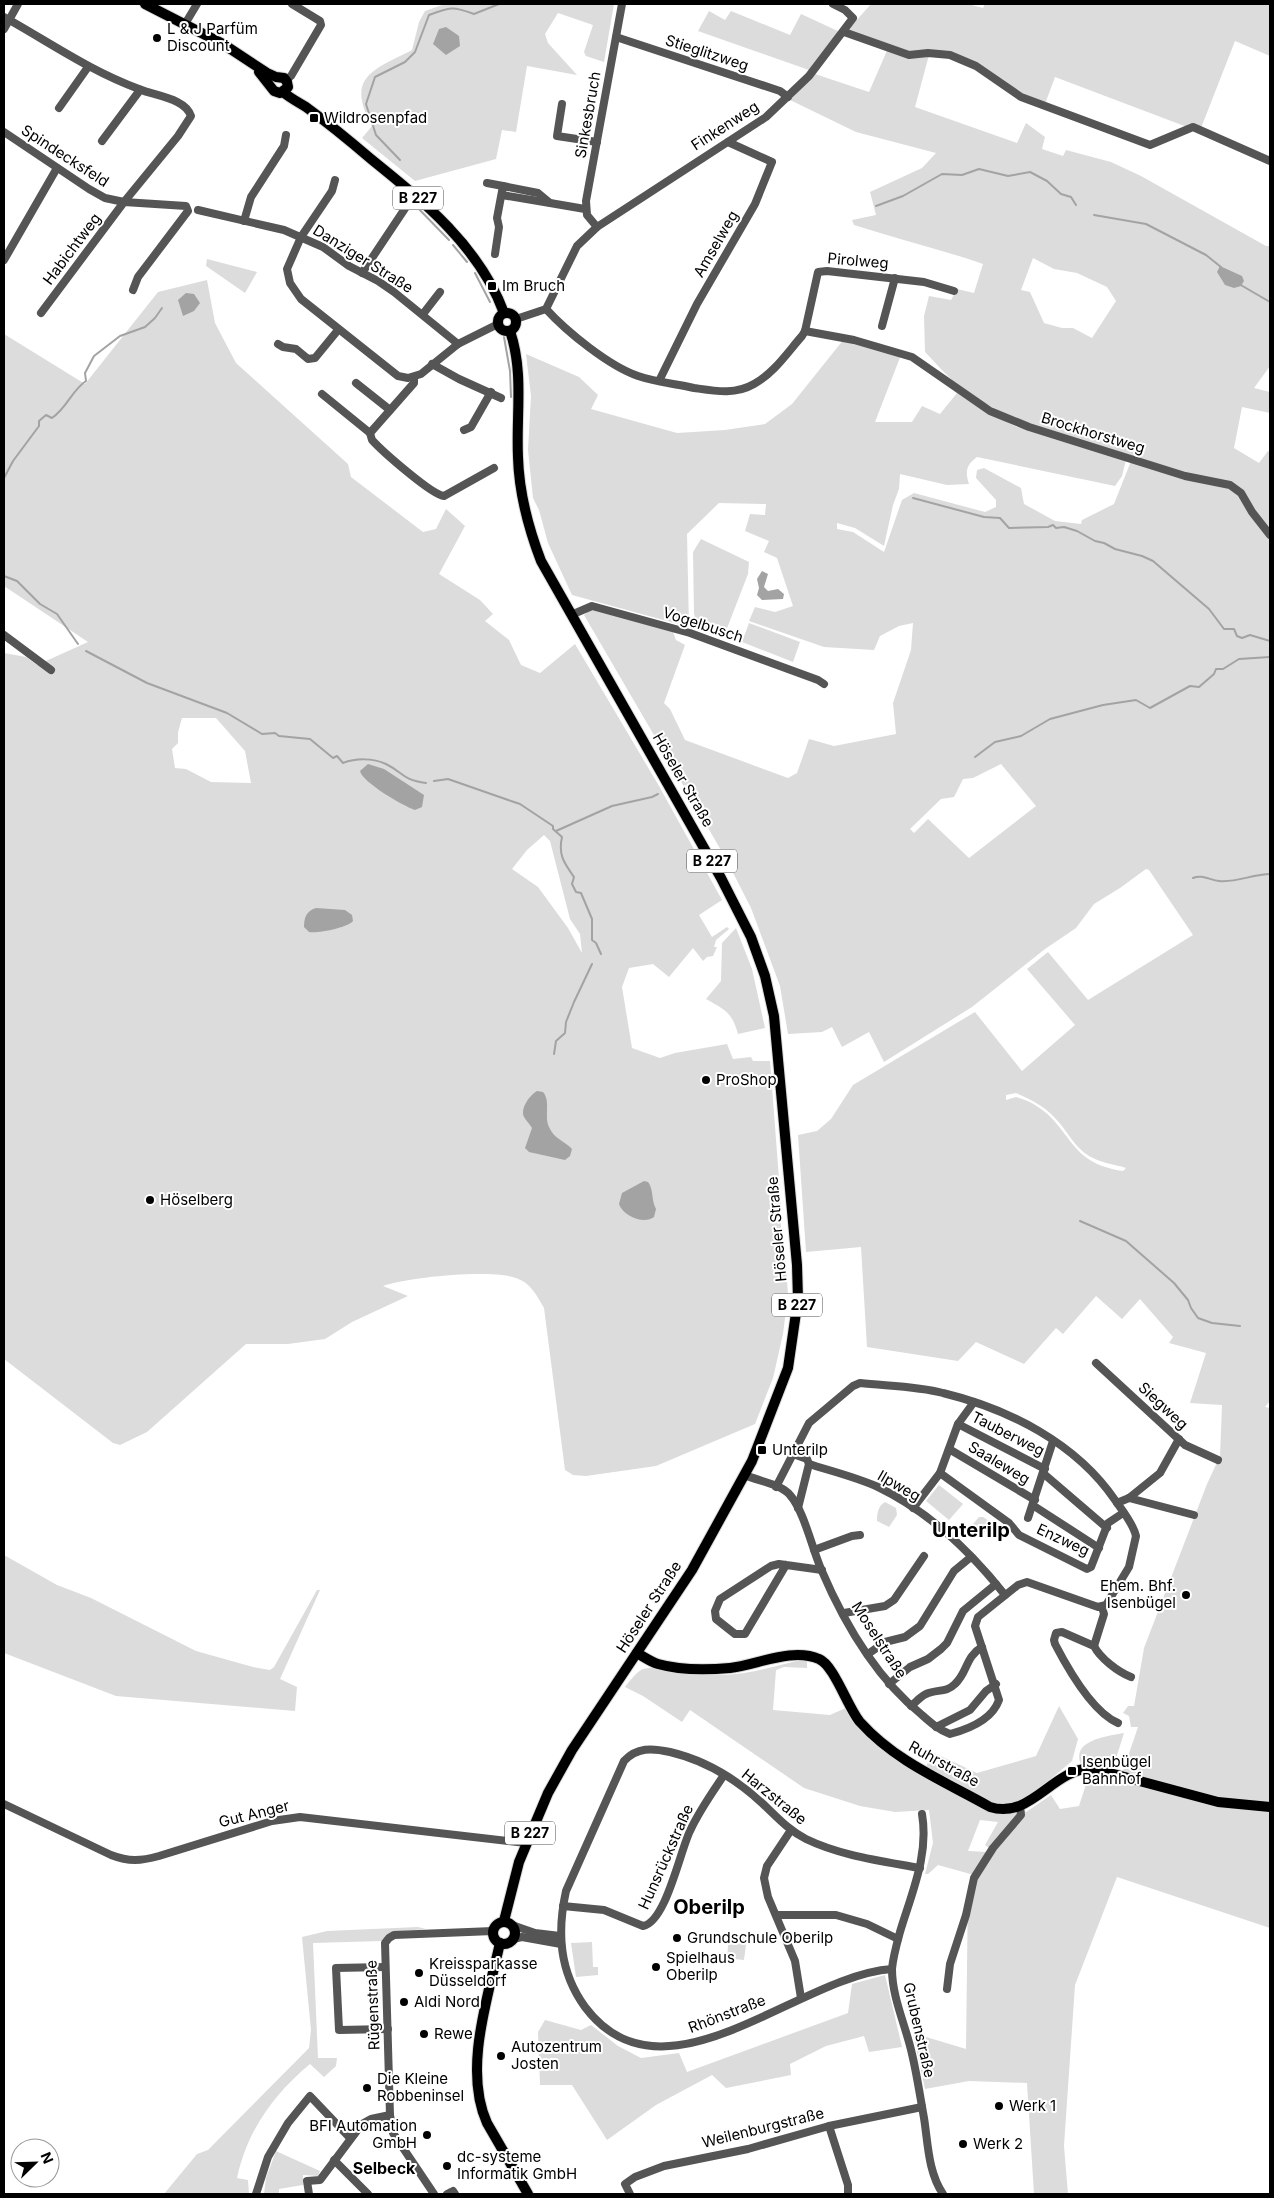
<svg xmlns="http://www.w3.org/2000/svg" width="1274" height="2198" font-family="Inter,sans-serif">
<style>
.green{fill:#dcdcdc;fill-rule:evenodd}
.water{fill:#a3a3a3}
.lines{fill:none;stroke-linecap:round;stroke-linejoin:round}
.stream{stroke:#a3a3a3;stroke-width:2}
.major-casing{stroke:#dbdbdb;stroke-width:12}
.minor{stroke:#555;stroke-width:8}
.major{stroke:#000;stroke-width:10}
.poi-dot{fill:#000;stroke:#fff;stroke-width:2}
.labels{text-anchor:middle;stroke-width:4;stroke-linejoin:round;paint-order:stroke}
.shield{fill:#fff;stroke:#4c4c4c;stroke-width:1}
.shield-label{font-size:14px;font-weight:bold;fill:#000}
.poi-label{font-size:15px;fill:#000;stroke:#fff;text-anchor:start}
.street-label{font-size:15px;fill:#000;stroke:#fff}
.neighbourhood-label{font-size:16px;font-weight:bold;fill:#000;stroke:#fff}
.district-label{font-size:20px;font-weight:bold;fill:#000;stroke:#fff}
</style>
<rect width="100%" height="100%" fill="#fff"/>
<g class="green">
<path d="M445,4H614L604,62L586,56L584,52L593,25L558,13L545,34L548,43L577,75L527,66L516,132L502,130L496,159L415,181L362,138L372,126C345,77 373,70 412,50L419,22L425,11Z"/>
<path d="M871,4H968L983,8L985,4H1270V56L1235,41L1201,128L1187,127L1055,77L1045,104L1022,95L950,53L929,55L915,107L1017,143L1026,123L1045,137L1042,149L1063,156L1066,150L1111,162L1141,176L1266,246H1270V366L1254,388L1270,392V413L1242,407L1234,448L1259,463L1268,451L1270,452V1401L1265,1407L1270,1408V1804L1219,1799L1123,1771L1138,1727H1131L1129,1716L1123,1713L1128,1706H1134L1144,1648L1207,1484L1220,1456L1222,1405L1190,1403L1206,1353L1169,1343L1173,1337L1140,1299L1122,1319L1096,1296L1063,1334L1056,1328L1024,1364L976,1342L958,1361L867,1347L861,1247L806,1252L798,1135L817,1131L831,1119L853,1085L975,1012L1022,1071L1075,1025L1027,969L1048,952L1088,1000L1193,935L1149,870L1146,869L1120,888L1094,904L1076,928L1045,949L972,1007L884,1062L869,1032L842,1047L832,1027L822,1032L788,1034L780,986L751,908L725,857L584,615L591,609L673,632L676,640L685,645L664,703L670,709L685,740L788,778L797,773L809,739L834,746L896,734L893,703L911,650L913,623L899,626L880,636L874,650L824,647L749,621L755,607L775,612L793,606L777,558L764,552L769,541L745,531L750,514L765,515L766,504L719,503L687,534L689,627L572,595L548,543L539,510L533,498L528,450L531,396L526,354L579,377L598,395L591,409L677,433L725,430L765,424L792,404L844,339L901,355L875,422H912L922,406L940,414L957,393L984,411L1017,427L1126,460L1122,476L1115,486L977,457C966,465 965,472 969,484L947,485L900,474L899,489L893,505L884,546L855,528L837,523V529L853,532L884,552L902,500L914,493L985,512L996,507V500L976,478L977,470L984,468L1021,488L1024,504L1055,521L1081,524L1082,520L1114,504L1133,456C1073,437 1001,423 952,380C942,371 934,361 925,352L924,316L929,296L951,300L957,289L974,293L983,264C940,249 897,239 854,225L852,220L876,215L870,192L922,168L936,153L856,132L790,100L815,74L869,92L889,46L847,31ZM1033,258L1054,269L1077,273L1107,287L1116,301L1092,338L1073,328H1062L1044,323L1030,292L1021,290ZM1001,764L1036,806L969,858L928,819L914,833L910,829L941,799L954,797L963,779L973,778ZM1016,1093C1031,1100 1043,1105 1055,1118C1067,1130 1074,1147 1089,1156C1101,1163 1113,1164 1126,1168L1123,1171C1067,1163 1073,1128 1035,1105C1029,1101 1022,1099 1016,1097L1006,1100V1095Z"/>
<polygon points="709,11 725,20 731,11 790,35 801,14 840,32 809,70 698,31"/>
<polygon points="207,259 257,272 245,293 206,266"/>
<path d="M207,280L215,323L236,363L348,464L351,477L423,532L436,529L446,509L465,526L439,574L480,600L493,614L485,621L509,640L521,665L540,673L575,644L659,786L722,900L699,915L712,937L727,927L729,929L716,940L714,947H717L713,956L707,957L703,961L693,948L669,977L653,964L629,968L622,987L632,1048L660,1058L675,1053L727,1044L733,1059L751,1057L753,1061H770L781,1205V1236L785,1256L788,1294L783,1334L773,1378L755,1424L656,1466L586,1476L573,1475L565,1470L544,1308C537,1296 531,1283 516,1278C491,1269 409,1277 383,1286L408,1296L352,1322L325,1339L288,1344H246L147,1432L120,1445L113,1443L4,1359V653L26,657L37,665L88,642L4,586V334L85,384L158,292ZM182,718H216L245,751L251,783L211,782L186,769L175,768L172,749L178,743V732ZM544,835L550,841L570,919L580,934L582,953L568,928L538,887L512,869L527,850Z"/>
<polygon points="701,539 749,562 748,574 724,636 698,627 694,614 693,552"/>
<polygon points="749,623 800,642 793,662 742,642"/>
<path d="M736,928L752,969L765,1028L738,1034C732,1012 725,1010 706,999L721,981L722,943Z"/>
<polygon points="939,1485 963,1504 949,1520 926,1501"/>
<path d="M885,1502L896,1508L897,1515L889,1527L877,1521C877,1513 878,1506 885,1502Z"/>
<polygon points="979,1517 983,1517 998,1527 998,1533 989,1533 987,1527 984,1534 975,1533 973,1524"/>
<polygon points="4,1555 57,1585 91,1598 196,1651 253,1667 270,1670 274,1667 317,1590 320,1590 280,1679 297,1687 295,1711 116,1696 4,1653"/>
<path d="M807,1659V1668L784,1667L776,1670L773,1710L830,1715L850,1706L903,1760L922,1777L932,1752L977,1773L1036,1756L1059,1706L1078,1739L1072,1761L1034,1793L1017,1803L1026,1812L1051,1795L1060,1809L1079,1806L1090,1772L1270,1810V1928L1117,1877L1075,1985L1064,2146L1068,2194H1034L1027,2083L969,2081L925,2089L913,2033L966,2049L968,1886L1011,1831L993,1851L985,1845L998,1822L980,1820L968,1851L987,1852L974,1875L938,1865L928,1874H925L933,1843L929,1810L895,1812L860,1806L804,1788L690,1710L682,1722L643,1696L625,1687C629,1682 637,1671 643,1669C662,1664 703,1675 724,1675C753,1674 780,1664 807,1659Z"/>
<path d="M1124,1733L1113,1768L1081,1764C1071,1740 1108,1736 1124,1733Z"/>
<path d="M418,1927L426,1929L391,1932L382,1941L313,1943L318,2058H337L336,2066L324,2077L310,2064C274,2094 247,2131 237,2178L248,2180L249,2194H164L197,2154L208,2150L309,2048L311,2030L302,1937L327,1931Z"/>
<polygon points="729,1935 747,1937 744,1960 727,1958"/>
<polygon points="592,1942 593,1967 598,1967 598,1975 576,1977 571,1943"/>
<polygon points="885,1975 902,2047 869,2052 864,2036 826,2046 790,2064 791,2075 726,2088 712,2075 656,2105 607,2140 572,2085 540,2085 538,2032 545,2020 581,2030 591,2025 618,2046 641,2058 679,2053 687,2072 848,2013 852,1984"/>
<polygon points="276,2151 320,2171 318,2176 303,2175 303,2185 279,2189 279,2194 264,2194 266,2178"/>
</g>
<g class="water">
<polygon points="446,27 459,36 460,46 446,55 433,44 439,29"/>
<polygon points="1220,266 1242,276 1244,281 1241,286 1234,288 1225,285 1217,272"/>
<polygon points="186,293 194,294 200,303 194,311 183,316 178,300"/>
<polygon points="762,571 768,574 764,587 768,591 778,589 784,594 783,599 762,600 757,595 759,588 757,579"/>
<path d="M368,764L384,769L424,795L422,807L415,810C403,806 362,782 360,771Z"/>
<path d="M316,908L345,910L352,915L353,921C349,927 317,934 309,932L304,927C304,918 306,911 316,908Z"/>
<path d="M537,1091L543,1092C551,1101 544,1116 549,1127C554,1139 565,1141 572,1149L570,1156L565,1160L529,1152L525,1148L532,1128C530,1124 526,1121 524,1117C520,1108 530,1095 537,1091Z"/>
<path d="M644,1181L648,1182C654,1190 651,1200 656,1209L654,1217C644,1225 623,1216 619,1204L622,1193Z"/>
</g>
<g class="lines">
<g class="stream">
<path d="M400,160L376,135L366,104L375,77L405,62L415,52L429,15C450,7 453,6 474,14L499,4"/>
<polyline points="414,204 449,240"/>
<polyline points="876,206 903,196 942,174 962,175 979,169 1008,176 1030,172 1047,181 1061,194 1071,197 1076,205"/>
<polyline points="1094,215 1146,224 1206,255 1221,267"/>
<polyline points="453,245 467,262"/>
<polyline points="475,273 490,302"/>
<polyline points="1239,284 1270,302"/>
<polyline points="504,337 510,371 511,397"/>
<path d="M4,478L13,461L39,426V421L46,415L52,418C67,408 72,390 86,381L85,373L94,356L120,336L145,327L155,318L162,308"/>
<polyline points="913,498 984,517 1000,518 1009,528 1048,527 1053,525 1056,528 1064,527 1077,531 1095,541 1104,543 1115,549 1142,556 1153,561 1209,609 1224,629 1234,629 1237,636 1242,638 1250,635 1270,641"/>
<polyline points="4,576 17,581 40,604 57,614 78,644"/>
<path d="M86,651L147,683L227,713L262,734L275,733L279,736L310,739L333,758L337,756L343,763C356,758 373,758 386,764C404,773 402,780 426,783"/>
<polyline points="975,757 995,742 1021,736 1050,719 1103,705 1136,700 1150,708 1190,686 1199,687 1214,674 1216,669 1223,669 1239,659 1270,657"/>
<path d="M434,781L448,779L511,801L520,804L553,826V829L562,837C558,855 564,863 574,877L572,884L576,892L581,893L592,919V940L596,943L601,954"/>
<polyline points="556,831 612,806 652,797 658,794"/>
<path d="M1193,878C1202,874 1210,880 1219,881C1236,883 1253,874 1270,874"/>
<polyline points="554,1054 556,1041 565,1033 566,1022 574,1002 592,964"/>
<polyline points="1080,1221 1126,1241 1174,1283 1188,1300 1191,1308 1198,1318 1212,1323 1240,1326"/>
</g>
<g class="major-casing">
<g id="major">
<polyline points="145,4 223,44 267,73 276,77 284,78 287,82 288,87"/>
<polyline points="259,72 274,91 280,93 287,88"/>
<path d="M283,92C290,98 298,102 306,107C328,123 350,141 371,159C423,201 480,247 504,313"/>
<circle cx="507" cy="322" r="9"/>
<path d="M637,1653C644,1657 651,1662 658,1664C679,1670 708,1670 730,1668C757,1665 792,1647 819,1659C834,1665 848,1708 860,1722C896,1762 944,1781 990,1807C1030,1820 1052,1770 1091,1768L1218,1802L1270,1807"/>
<path d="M504,1921L519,1862L548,1793L572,1750L692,1570L752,1461L788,1368L798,1299L797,1265L774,1016L765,976L751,937L721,878L541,561C528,527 519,494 518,457C516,415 524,372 510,331"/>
<circle cx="504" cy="1933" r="11"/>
<path d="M500,1943C488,1997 463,2070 487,2123L528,2194"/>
</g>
</g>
<g class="minor">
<path d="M4,17C49,42 90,71 139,89C155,96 185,98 191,116L178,136L124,202L105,198L89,189L4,132"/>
<polyline points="185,24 197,4"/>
<polyline points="4,29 18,4"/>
<polyline points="844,32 909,55 928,53 950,55 976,66 1021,97 1150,145 1193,127 1270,161"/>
<polyline points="616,37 780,91 788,97"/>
<polyline points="286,80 291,76 321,25 320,21 292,4"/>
<polyline points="562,104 557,136 597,142"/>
<polyline points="59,108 88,67"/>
<polyline points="102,141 140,90"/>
<polyline points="335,180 332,191 301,237 287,269 290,283 301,299 398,376 408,378 421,374 458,344 498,324"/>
<polyline points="487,183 503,186"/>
<polyline points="502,195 550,203"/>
<polyline points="198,210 284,230 323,247 349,266 378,281 394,292 458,344"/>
<polyline points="244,221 251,197 284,146 286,135"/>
<polyline points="597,227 587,215 586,201 622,4"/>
<polyline points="495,254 499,227 497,218 503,186 538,193 550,203 585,209"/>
<polyline points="4,260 57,168"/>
<polyline points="362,273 408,204"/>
<path d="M546,309C567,332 609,366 638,376C656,382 676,384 694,388C715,391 735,395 754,384C774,373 787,353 802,336L805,331L818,272L827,271L924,282L954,291"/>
<polyline points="41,313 124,202 186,206 188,211 138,277 133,290"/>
<polyline points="423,314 440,292"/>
<polyline points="516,319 546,309 577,246 597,227 766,117 809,76 853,18 845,10 833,4"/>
<polyline points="882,326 895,278"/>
<polyline points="805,331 854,340 912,357 990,411 1029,427 1185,476 1230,485 1241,493 1252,512 1270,535"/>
<polyline points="278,344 283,347 296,349 308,359 315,358 338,330"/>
<polyline points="432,364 459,379 501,398"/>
<path d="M414,377V383L370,433L372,440C383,452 432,495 444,496L494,468"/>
<polyline points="659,381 697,304 755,204 772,162 728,142"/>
<polyline points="356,383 390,410"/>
<polyline points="322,394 370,433"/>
<polyline points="464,430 471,427 491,392"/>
<polyline points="571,615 592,606 690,633 818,680 824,684"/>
<polyline points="4,635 51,670"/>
<polyline points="1096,1363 1185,1445 1218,1460"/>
<polyline points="958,1424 1045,1469"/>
<polyline points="949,1449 1035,1500"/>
<polyline points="793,1454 807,1459 809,1464 798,1508"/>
<path d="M809,1464C831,1471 856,1477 878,1487C928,1511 971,1552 1005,1595"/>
<polyline points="940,1473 1009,1523 1019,1535 1087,1569 1091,1567 1108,1523 1123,1513"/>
<polyline points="1044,1474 1107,1528"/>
<path d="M745,1475C758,1481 781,1484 790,1495C804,1511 812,1548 821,1569C844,1623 876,1678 922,1715C931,1723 939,1730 950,1734C969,1729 992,1720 999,1700L975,1626L978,1617L1018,1585L1027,1582L1098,1607L1106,1605L1129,1567L1136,1536C1133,1523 1122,1510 1115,1500C1076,1443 1009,1409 943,1393C917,1386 887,1386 860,1383L853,1386L809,1423L776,1487"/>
<polyline points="1129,1498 1194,1515"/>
<polyline points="1117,1503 1129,1498 1160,1473 1179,1439"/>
<polyline points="1034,1506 1099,1548"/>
<polyline points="913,1508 940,1473 958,1424 974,1402"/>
<polyline points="1028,1518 1053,1441"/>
<polyline points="814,1550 852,1536 860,1535"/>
<polyline points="786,1565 745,1634 735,1634 716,1619 715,1611 720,1599 771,1566 779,1564 822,1570"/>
<polyline points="844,1613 885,1606 894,1600 924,1556"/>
<polyline points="1094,1646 1104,1614 1102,1607"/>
<polyline points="868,1654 885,1642 905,1637 920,1626 954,1571 971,1557"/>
<polyline points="889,1684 910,1667 928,1659 941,1649 947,1643 963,1611 996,1584"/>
<path d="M911,1706C916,1702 921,1696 926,1694C937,1689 946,1693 955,1684C968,1672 965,1657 982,1647"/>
<path d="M1118,1723C1092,1712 1068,1669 1055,1644L1054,1640L1056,1633L1062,1632L1094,1646C1100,1658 1118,1672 1131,1677"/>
<polyline points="936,1727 970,1710 986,1691 996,1684"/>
<path d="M4,1804L111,1855C129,1862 141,1861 159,1856L272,1821L300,1817L526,1843"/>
<path d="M922,1814C929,1855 912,1892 900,1932C897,1943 893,1957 892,1969C892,1998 906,2026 912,2054C917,2075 920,2096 924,2118C928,2143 928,2172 943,2194"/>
<polyline points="791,1830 767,1866 764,1878 768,1897 795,1961 801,1998"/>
<path d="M563,1906L604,1910L643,1926C666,1922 680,1851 690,1831C699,1811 712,1793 724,1775"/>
<polyline points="777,1915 836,1915 867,1924 898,1939"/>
<polyline points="512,1925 535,1933 560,1936"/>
<polyline points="513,1939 522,1937 561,1944"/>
<polyline points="385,1967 336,1968 339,2030 388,2029"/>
<path d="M892,1969C798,1975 664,2112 585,2007C559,1971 557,1932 566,1891L624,1761C637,1747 652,1748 670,1752C704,1760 736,1779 762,1803C776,1816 788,1830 806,1839C841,1856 882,1861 920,1868"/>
<polyline points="947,1989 950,1964 966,1915 974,1878 993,1848 1021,1815 1020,1806"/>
<polyline points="829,2126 848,2185 848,2194"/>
<polyline points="334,2160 368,2194"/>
<polyline points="256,2194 268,2157 288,2123 310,2096 350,2138"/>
<polyline points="309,2194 307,2181 320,2180 362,2124 371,2119 390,2115"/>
<polyline points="434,2194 393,2133 390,2115 385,1943 389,1938 394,1935 493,1931"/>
<polyline points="447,2194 453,2191 455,2194"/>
<polyline points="630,2194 625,2184 635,2177 664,2166 748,2149 829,2126 922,2107"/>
</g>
<use href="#major" class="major"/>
</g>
<g class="poi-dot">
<circle cx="157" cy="38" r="5"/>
<rect x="309" y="113" width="10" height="10" rx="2.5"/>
<rect x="487" y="281" width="10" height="10" rx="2.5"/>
<circle cx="706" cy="1080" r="5"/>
<circle cx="150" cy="1200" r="5"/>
<rect x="757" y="1445" width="10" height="10" rx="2.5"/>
<circle cx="1186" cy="1595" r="5"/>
<rect x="1067" y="1766" width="10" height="10" rx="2.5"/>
<circle cx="677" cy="1938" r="5"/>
<circle cx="656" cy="1967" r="5"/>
<circle cx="419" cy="1973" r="5"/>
<circle cx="404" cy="2002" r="5"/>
<circle cx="424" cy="2034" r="5"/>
<circle cx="501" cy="2056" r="5"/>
<circle cx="367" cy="2088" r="5"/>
<circle cx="999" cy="2106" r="5"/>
<circle cx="427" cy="2135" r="5"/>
<circle cx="963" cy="2144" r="5"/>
<circle cx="447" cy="2166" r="5"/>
</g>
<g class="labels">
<g class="shield">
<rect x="393" y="186.5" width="50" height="23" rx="4"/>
<rect x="687" y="849.5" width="50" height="23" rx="4"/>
<rect x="772" y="1293.5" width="50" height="23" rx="4"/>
<rect x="505" y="1821.5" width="50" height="23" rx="4"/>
</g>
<g class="shield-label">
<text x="418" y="203">B 227</text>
<text x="712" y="866">B 227</text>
<text x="797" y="1310">B 227</text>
<text x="530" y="1838">B 227</text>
</g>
<g class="poi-label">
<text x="167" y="34">L &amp; J Parfüm<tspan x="167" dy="17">Discount</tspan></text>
<text x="324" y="123">Wildrosenpfad</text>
<text x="502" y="291">Im Bruch</text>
<text x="716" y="1085">ProShop</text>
<text x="160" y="1205">Höselberg</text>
<text x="772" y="1455">Unterilp</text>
<text x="1176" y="1591" text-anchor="end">Ehem. Bhf.<tspan x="1176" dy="17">Isenbügel</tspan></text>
<text x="1082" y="1767">Isenbügel<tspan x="1082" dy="17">Bahnhof</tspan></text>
<text x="687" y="1943">Grundschule Oberilp</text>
<text x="666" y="1963">Spielhaus<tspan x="666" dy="17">Oberilp</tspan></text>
<text x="429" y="1969">Kreissparkasse<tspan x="429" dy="17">Düsseldorf</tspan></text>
<text x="414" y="2007">Aldi Nord</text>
<text x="434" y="2039">Rewe</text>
<text x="511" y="2052">Autozentrum<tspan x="511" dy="17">Josten</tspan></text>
<text x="377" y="2084">Die Kleine<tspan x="377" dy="17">Robbeninsel</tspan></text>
<text x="1009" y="2111">Werk 1</text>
<text x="417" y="2131" text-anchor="end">BFI Automation<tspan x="417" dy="17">GmbH</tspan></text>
<text x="973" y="2149">Werk 2</text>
<text x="457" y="2162">dc-systeme<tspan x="457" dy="17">Informatik GmbH</tspan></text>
</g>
<g class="street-label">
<text transform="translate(707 53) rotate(18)" y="5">Stieglitzweg</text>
<text transform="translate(588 115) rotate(-80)" y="5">Sinkesbruch</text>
<text transform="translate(725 126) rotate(-33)" y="5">Finkenweg</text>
<text transform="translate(65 156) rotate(33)" y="5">Spindecksfeld</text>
<text transform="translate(716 244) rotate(-60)" y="5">Amselweg</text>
<text transform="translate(72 249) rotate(-53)" y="5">Habichtweg</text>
<text transform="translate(363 259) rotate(32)" y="5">Danziger Straße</text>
<text transform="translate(858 261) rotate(5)" y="5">Pirolweg</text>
<text transform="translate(1093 433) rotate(17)" y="5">Brockhorstweg</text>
<text transform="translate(703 625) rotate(18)" y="5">Vogelbusch</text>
<text transform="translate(683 780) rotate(60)" y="5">Höseler Straße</text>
<text transform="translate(777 1229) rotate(-95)" y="5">Höseler Straße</text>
<text transform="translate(1163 1406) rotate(43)" y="5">Siegweg</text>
<text transform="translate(1008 1434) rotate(27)" y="5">Tauberweg</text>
<text transform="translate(999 1463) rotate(31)" y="5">Saaleweg</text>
<text transform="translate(899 1486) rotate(30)" y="5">Ilpweg</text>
<text transform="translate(1063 1540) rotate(25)" y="5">Enzweg</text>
<text transform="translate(649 1607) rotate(-57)" y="5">Höseler Straße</text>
<text transform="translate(879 1640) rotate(57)" y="5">Moselstraße</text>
<text transform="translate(944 1764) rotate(29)" y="5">Ruhrstraße</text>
<text transform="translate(774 1797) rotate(39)" y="5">Harzstraße</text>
<text transform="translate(254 1814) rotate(-14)" y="5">Gut Anger</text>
<text transform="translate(666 1857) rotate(-66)" y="5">Hunsrückstraße</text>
<text transform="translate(373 2005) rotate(-92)" y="5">Rügenstraße</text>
<text transform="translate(727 2014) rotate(-21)" y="5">Rhönstraße</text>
<text transform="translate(919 2030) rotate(77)" y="5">Grubenstraße</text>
<text transform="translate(763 2128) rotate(-14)" y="5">Weilenburgstraße</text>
</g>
<g class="neighbourhood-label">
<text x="384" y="2174">Selbeck</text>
</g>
<g class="district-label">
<text x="971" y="1537">Unterilp</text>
<text x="709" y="1914">Oberilp</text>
</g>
</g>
<rect width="1274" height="2198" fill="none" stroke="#000000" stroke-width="10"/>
<g transform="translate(35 2163) rotate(67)"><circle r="24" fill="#ffffff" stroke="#999999"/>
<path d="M0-4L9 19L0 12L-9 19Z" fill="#000000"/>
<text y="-8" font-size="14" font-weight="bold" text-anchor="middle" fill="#000000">N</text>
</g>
</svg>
